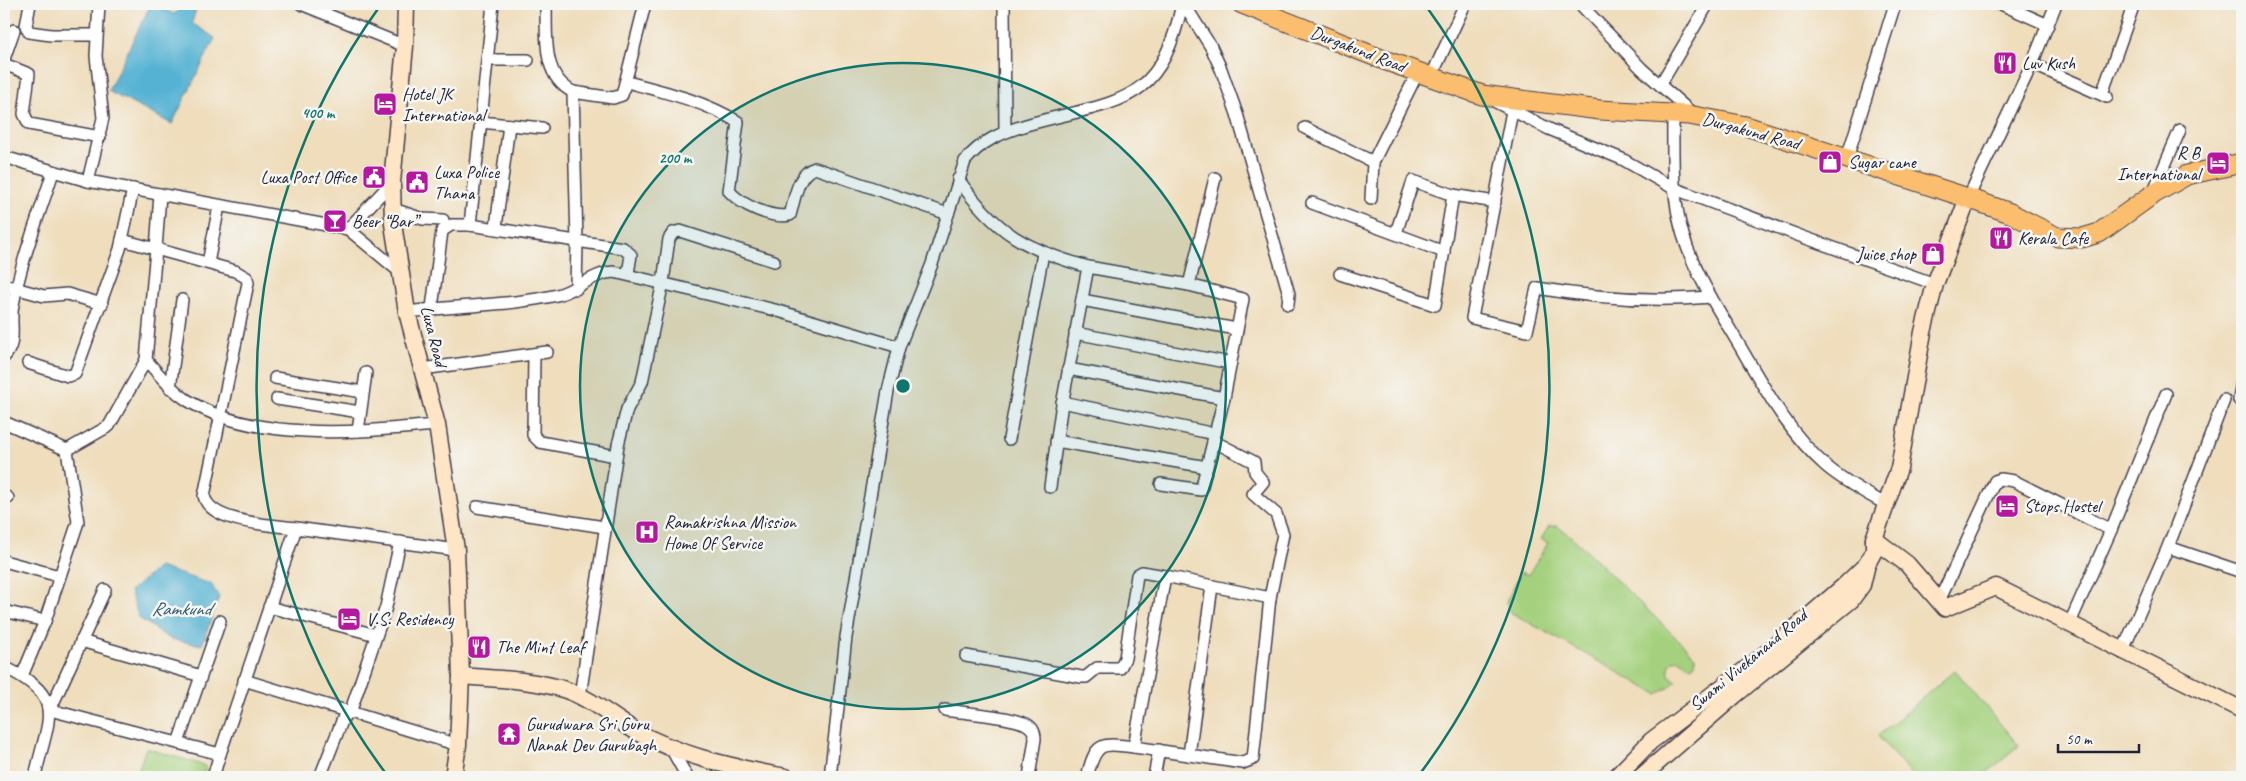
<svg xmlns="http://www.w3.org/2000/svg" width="2246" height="781" font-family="Caveat,sans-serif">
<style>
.green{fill:#a5d17e;stroke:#647a5c}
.water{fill:#54b2d3;stroke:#3b6a87}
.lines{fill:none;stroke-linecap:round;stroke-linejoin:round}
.street-casing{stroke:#413e4e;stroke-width:14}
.secondary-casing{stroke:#413e4e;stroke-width:19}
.primary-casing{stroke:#413e4e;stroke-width:21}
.street{stroke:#fff;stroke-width:11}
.secondary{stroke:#fde5c5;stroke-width:16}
.primary{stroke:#fbbd6e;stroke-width:19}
.ring{fill:none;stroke:#0f766e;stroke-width:2.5}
.labels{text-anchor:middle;stroke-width:5;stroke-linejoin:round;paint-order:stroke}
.street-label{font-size:18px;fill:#22223b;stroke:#f6f6f2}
.poi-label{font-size:18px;fill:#22223b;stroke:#f6f6f2;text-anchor:start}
.water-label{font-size:19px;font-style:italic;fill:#365c78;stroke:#f6f6f2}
.centre{fill:#0f766e;stroke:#f6f6f2;stroke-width:2.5}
.ring-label{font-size:15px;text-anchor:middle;font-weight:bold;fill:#0f766e;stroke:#f6f6f2;stroke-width:5;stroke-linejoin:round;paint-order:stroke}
</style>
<rect width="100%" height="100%" fill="#f6f6f2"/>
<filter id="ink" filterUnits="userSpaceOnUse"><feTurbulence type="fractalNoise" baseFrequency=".02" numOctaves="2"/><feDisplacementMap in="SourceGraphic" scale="10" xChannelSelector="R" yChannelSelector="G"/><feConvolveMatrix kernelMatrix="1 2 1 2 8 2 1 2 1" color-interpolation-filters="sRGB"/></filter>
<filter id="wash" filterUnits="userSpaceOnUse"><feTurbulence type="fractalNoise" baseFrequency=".0096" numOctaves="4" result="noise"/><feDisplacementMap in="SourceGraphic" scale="20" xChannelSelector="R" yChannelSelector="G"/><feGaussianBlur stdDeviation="1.12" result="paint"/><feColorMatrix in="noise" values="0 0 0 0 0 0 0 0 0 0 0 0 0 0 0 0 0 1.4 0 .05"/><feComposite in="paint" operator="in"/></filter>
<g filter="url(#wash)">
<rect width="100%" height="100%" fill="#efddbb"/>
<g class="green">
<path d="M1549,526H1557L1573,538L1695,656V664L1691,667L1678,659C1670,660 1668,668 1669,675L1676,681L1670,687L1657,694L1510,612L1506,602L1521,572L1528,575L1548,543L1541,539Z"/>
<polygon points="1955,670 2019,746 1982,777 1913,777 1878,736"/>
<polygon points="146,748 206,766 203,777 136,777"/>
</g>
<g class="water">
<polygon points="151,4 174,14 187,4 196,9 192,23 215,38 172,124 108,91"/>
<polygon points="159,567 211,584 219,597 202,645 170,639 139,618 130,591"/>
</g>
</g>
<g filter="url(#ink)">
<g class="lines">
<g class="street-casing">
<g id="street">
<polyline points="30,4 26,26 29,32 51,35 96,35"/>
<polyline points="301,4 405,46"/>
<path d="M546,4C547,35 541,76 573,92L577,241L576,289"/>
<polyline points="1004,4 1005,131"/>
<polyline points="1184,4 1211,47 1221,69 1237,114 1289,294 1288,304"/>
<polyline points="1580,4 1642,69 1694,115"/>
<polyline points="2001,4 2048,25"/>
<polyline points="4,59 14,30"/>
<polyline points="487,60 528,60"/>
<polyline points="4,64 29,74 24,114 29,124 100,137"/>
<polyline points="2032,64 2107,97"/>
<polyline points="1431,77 1465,4"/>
<path d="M627,82C665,92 704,101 738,122L729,191C741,205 772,219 790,215C795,199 797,173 815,168L948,214"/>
<polyline points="1660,85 1708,4"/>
<polyline points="573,92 613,98 622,95 645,4"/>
<polyline points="2102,94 2134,4"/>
<polyline points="1492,100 1549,129 1622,159 1673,188 1803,237 1935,284"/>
<path d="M1512,111L1472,318L1527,331L1537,288C1594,298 1653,302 1711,297"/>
<path d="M1673,114C1673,155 1671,195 1683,235C1695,274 1718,309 1738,343C1764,387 1788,433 1826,466C1845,482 1866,493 1887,505"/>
<polyline points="480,122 542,128"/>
<polyline points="1305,128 1373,162 1418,72"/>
<polyline points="4,157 88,181 348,229 400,272"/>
<polyline points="1847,158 1895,4"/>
<path d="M958,179C996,233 1025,249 1088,267L1061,410L1050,487"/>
<polyline points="88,181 103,118 96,56 99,4"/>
<path d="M160,194L156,249L235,271L247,278L248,283L204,496C210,523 272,525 296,528"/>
<polyline points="2152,195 2180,130"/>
<polyline points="1968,198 2032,64 2056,4"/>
<polyline points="1371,199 1373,162"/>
<polyline points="1312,203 1444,252"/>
<polyline points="393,209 423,219 443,220"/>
<polyline points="470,225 623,248 631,255 628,274"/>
<polyline points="496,227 509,125"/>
<polyline points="348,229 392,182"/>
<polyline points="1396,233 1413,181 1453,195"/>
<path d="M122,240L156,249L146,360C159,374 170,389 187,400C255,443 360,432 437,425"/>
<polyline points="208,263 219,206"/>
<polyline points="1088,267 1189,285 1243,299 1224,398 1201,490 1161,484"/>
<polyline points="1340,274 1435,305 1453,195 1495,202"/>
<polyline points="4,285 44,296 67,294 102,304"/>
<polyline points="1189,285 1215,178"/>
<polyline points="1082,300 1236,329"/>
<polyline points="432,308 442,231 451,225 470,225 493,4"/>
<path d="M407,312C456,305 510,306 557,295C577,290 593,273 614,272L775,310L899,347"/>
<polyline points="1075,333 1230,363"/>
<polyline points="534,354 533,435 540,442 616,456"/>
<path d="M4,357C18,342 9,323 13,305C21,260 39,216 53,172"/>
<polyline points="28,363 68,376 75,374 120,249 133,189"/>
<polyline points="422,369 547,352"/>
<polyline points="1068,369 1224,398"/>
<polyline points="275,378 363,392"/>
<polyline points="170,388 182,300"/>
<polyline points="277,399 360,412"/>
<polyline points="2239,400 2242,381"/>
<polyline points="1062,402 1215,434"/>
<polyline points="4,422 67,450"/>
<polyline points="358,431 366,373"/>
<polyline points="1009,439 1043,253"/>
<polyline points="1056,441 1207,467"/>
<polyline points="1213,441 1254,462 1255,472 1263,482 1253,494 1276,514 1283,534 1270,598"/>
<polyline points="4,496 8,498"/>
<polyline points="477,507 604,527"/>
<polyline points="2168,547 2242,572"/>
<polyline points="4,561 59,576"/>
<polyline points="105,590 50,710 220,754 213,777"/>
<polyline points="1939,601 1995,481 2001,479 2014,481 2111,530"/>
<polyline points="269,607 376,635"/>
<polyline points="4,611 45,621"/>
<polyline points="2069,625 2111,530 2166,394"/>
<polyline points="81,641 201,676"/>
<polyline points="2123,650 2168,547 2224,400"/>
<polyline points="966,656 1081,677 1086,677 1097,668 1120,668 1125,658 1137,575 1142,572 1165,576"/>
<path d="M4,667C69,698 47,719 35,777"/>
<polyline points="22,676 45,621 78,522 67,450 109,426 146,360"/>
<polyline points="244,680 458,745"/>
<polyline points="580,696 618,445 627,409 642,382 663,282 669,239 673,233 680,231 774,261"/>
<path d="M945,710C965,713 1009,716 1026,724C1032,727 1035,732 1035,739L1029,777"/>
<polyline points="350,713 386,607 400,542"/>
<polyline points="178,743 220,621"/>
<polyline points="1134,747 1189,755 1212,586"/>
<polyline points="671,748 687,777"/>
<polyline points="220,754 296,528 456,550"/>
<polyline points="320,777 346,711"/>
<path d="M830,777L846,637L888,391L899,347L932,264L965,161C981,141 1001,133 1026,125C1113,100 1160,110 1182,4"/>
<path d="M1087,777C1096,742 1100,743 1134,747L1165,576L1270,598L1253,759L1243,763L1189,755"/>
<polyline points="1154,777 1159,750"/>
</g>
</g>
<g class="secondary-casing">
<g id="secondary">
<polyline points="406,4 405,46 392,182 393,224 407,312 437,425 456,550 461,676 458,745 453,777"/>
<polyline points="1874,539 1907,564 1945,608 1996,587 2242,710"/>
<path d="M461,676C495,679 532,679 566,690C597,701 621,726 651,739C693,759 741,769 786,777"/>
<polyline points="1616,777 1651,741 1762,657 1843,587 1867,564 1874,551 1874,539 1899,468 1923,332 1935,284 1968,198"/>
<polyline points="1641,777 1735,695 1851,600 1862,585 1867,564"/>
</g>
</g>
<g class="primary-casing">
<polyline id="primary" points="1242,4 1384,60 1482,95 1600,110 1689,115 1746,126 1968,198 2010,213 2057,237 2082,238 2099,233 2152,195 2187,175 2242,163"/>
</g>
<use href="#street" class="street"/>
<use href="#secondary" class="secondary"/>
<use href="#primary" class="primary"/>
</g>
</g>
<circle cx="903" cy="386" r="323" fill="#0f766e" fill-opacity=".12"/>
<g class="ring">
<circle cx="903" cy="386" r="323"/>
<path d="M387 775A646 646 0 0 1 380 6M1426 6A646 646 0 0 1 1419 775"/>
</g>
<defs>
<g id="restaurant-square" transform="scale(1.25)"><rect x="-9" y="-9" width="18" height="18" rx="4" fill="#b5179e" stroke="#f6f6f2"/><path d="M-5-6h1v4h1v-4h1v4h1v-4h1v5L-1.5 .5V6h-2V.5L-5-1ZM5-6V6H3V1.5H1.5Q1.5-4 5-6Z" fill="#fff"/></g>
<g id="hotel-square" transform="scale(1.25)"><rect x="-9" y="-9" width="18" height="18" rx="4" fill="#b5179e" stroke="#f6f6f2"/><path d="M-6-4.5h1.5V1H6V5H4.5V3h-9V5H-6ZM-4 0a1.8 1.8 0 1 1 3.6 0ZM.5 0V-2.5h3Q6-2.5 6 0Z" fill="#fff"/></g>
<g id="shop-square" transform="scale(1.25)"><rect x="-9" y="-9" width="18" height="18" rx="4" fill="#b5179e" stroke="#f6f6f2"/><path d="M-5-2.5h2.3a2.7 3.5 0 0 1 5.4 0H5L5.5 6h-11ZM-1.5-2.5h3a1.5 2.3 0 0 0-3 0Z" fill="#fff"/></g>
<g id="civic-square" transform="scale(1.25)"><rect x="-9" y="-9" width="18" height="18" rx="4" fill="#b5179e" stroke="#f6f6f2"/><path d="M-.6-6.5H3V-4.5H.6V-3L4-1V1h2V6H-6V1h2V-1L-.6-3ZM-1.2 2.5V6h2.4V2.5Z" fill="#fff"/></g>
<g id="bar-square" transform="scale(1.25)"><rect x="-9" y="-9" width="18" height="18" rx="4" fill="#b5179e" stroke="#f6f6f2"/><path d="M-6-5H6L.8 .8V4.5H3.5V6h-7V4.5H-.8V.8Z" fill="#fff"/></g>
<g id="hospital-square" transform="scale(1.25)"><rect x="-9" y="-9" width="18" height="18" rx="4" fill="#b5179e" stroke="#f6f6f2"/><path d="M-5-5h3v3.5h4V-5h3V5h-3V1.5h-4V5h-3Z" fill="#fff"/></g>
<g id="temple-square" transform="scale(1.25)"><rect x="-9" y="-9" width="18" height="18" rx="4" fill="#b5179e" stroke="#f6f6f2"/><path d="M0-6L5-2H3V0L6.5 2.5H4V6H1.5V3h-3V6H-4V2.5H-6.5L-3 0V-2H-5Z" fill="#fff"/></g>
</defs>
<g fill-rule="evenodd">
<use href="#restaurant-square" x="2005" y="63"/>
<use href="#hotel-square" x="385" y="104"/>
<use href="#shop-square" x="1830" y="162"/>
<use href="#hotel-square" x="2218" y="163"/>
<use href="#civic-square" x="374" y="177"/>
<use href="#civic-square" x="417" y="182"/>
<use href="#bar-square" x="335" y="221"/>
<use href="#restaurant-square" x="2001" y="238"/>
<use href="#shop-square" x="1933" y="254"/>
<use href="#hotel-square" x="2007" y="506"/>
<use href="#hospital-square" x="647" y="532"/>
<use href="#hotel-square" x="349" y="619"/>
<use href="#restaurant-square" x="479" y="647"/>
<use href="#temple-square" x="509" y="734"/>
</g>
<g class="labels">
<g class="street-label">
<text transform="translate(1358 49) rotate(21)" y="6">Durgakund Road</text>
<text transform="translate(1751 131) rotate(15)" y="6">Durgakund Road</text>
<text transform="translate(434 336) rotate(76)" y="6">Luxa Road</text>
<text transform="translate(1748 660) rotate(-40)" y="6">Swami Vivekanand Road</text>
</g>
<g class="poi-label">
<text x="2022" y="69">Luv Kush</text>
<text x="402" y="100">Hotel JK<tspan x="402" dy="21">International</tspan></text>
<text x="2200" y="159" text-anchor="end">R B<tspan x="2200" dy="21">International</tspan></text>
<text x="1848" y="168">Sugar cane</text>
<text x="434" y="178">Luxa Police<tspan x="434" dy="21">Thana</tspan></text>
<text x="356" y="183" text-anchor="end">Luxa Post Office</text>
<text x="352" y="227">Beer “Bar”</text>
<text x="2018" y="244">Kerala Cafe</text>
<text x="1916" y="260" text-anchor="end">Juice shop</text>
<text x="2024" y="512">Stops Hostel</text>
<text x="664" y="528">Ramakrishna Mission<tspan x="664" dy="21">Home Of Service</tspan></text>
<text x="366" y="625">V.S. Residency</text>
<text x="496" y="653">The Mint Leaf</text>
<text x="526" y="730">Gurudwara Sri Guru<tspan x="526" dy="21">Nanak Dev Gurubagh</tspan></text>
</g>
<g class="water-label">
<text x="181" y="615">Ramkund</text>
</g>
</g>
<circle cx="903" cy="386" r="8" class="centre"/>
<g class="ring-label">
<text x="318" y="118">400 m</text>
<text x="675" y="163">200 m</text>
</g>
<rect width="2246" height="781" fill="none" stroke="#f6f6f2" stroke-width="20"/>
<path d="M2058 744v8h81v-8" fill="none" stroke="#22223b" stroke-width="2.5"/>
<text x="2066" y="744" font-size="15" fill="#22223b" stroke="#f6f6f2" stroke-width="4" paint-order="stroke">50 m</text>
</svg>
